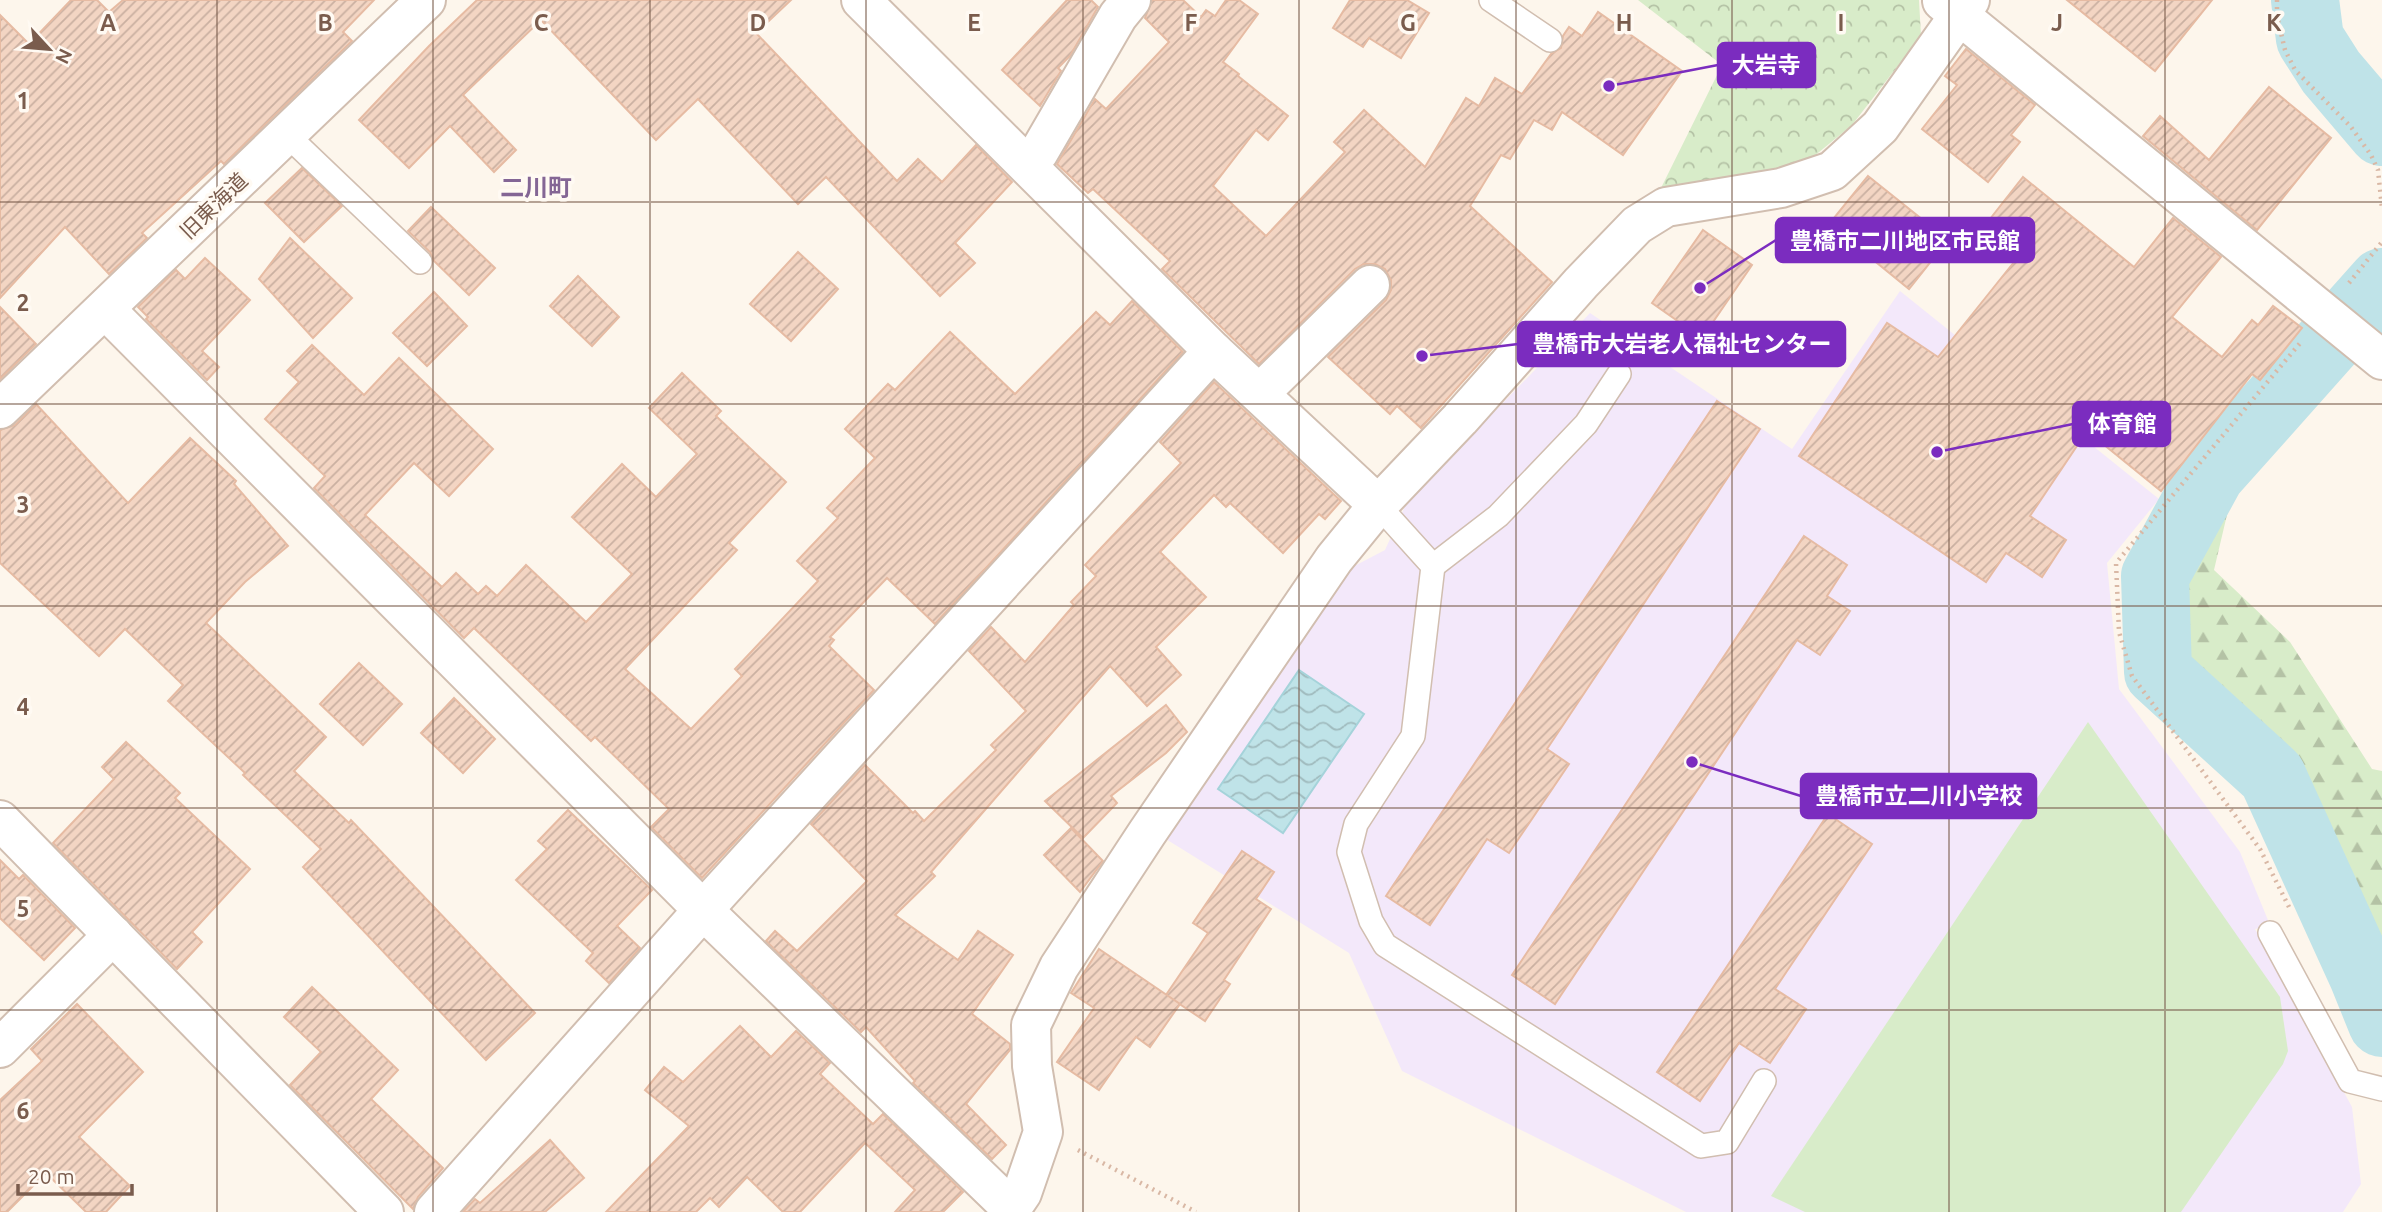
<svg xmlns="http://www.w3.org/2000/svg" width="2382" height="1212" font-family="Ubuntu,'Noto Sans JP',sans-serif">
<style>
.education{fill:#f3e8fa}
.forest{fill:url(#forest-firs)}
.park{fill:url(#park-crowns)}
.pitch{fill:#d8ecc9}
.water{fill:url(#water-waves);stroke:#a5d3da;stroke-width:2}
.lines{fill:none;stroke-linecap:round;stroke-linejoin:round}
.river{stroke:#bfe3e8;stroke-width:68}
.building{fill:url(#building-hatch);stroke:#e6bba3;stroke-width:2}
.lane-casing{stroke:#d1beb0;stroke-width:26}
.street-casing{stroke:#d1beb0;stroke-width:42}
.path{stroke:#d9b8a5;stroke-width:4.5;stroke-dasharray:2 5;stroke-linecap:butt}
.lane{stroke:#fff;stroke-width:23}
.street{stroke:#fff;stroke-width:38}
.grid{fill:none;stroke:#7a5c4d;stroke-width:2;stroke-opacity:0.55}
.labels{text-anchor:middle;stroke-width:7;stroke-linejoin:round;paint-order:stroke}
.street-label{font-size:21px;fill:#7a5c4d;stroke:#fffaf3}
.quarter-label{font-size:24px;font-weight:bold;fill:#846695;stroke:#fffaf3}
.grid-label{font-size:23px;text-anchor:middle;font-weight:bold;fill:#7a5c4d;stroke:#fffaf3;stroke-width:7;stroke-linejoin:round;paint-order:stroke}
.leader{fill:none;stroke:#7b2cbf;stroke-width:2.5}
.callout-dot{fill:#7b2cbf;stroke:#fffaf3;stroke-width:2.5}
.callout{fill:#7b2cbf;stroke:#7b2cbf;stroke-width:2.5}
.callout-label{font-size:23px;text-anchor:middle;font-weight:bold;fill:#fff}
</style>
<defs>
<pattern id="forest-firs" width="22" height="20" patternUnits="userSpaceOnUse" patternTransform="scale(1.75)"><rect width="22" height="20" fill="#d8ecc9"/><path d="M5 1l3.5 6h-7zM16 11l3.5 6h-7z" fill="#b4c2a5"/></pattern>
<pattern id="park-crowns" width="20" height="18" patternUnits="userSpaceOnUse" patternTransform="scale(1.75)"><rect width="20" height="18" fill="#d8ecc9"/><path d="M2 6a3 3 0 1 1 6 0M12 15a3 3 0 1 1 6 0" fill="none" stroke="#b4c2a5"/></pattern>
<pattern id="water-waves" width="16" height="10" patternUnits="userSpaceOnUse" patternTransform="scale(1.75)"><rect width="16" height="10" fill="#bfe3e8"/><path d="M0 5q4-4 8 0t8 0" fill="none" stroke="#a0bbbe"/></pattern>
<pattern id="building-hatch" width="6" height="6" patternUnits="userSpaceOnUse" patternTransform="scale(1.75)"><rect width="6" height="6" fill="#f3d5c3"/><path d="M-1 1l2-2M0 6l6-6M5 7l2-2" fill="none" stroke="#cab0a1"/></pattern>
</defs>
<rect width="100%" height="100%" fill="#fdf6ec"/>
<polygon class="education" points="1900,291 2159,499 2107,563 2119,689 2240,852 2270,925 2255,929 2352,1107 2361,1184 2343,1212 1686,1212 1402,1071 1349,953 1161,836 1341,573 1385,550 1407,502 1590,313 1792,449"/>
<polygon class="forest" points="2190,501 2230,502 2214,570 2290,642 2372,769 2382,771 2382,968 2339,883 2180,679 2135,572"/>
<polygon class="park" points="1638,0 1919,0 1921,36 1852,125 1796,171 1661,188 1722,65"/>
<polygon class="pitch" points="2088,722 2280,997 2288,1051 2283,1064 2181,1212 1805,1212 1771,1196"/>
<polygon class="water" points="1299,670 1364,714 1283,833 1218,789"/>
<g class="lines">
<g class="river">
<polyline points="2305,0 2310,39 2331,72 2382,132"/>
<polyline points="2382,282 2211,474 2155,576 2158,672 2272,776 2363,976 2382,1023"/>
</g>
</g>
<g class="building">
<polygon points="71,0 97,0 109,12 123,0 374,0 343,32 352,41 224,164 221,161 142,233 147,238 109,274 65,227 0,298 0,15 29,44"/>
<polygon points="477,0 791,0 756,33 897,181 918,159 942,182 976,145 1012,182 955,243 975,263 940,296 826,177 798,204 698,99 656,140 541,20 463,95 516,150 494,172 450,126 409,168 359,120 429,46"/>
<polygon points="1067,0 1091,0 1098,7 1070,56 1058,68 1061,71 1040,106 1002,70"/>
<polygon points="1152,0 1183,0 1201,17 1206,10 1215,16 1226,0 1239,0 1258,14 1223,62 1239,74 1238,76 1288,116 1268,140 1256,130 1213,186 1266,236 1345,152 1334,142 1364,110 1425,167 1466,98 1479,106 1495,78 1522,94 1551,54 1561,48 1563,36 1569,27 1582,36 1598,12 1682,71 1623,155 1562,112 1552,130 1534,120 1510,159 1501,155 1470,206 1552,282 1421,428 1397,406 1390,414 1328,357 1386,300 1391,290 1391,280 1385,269 1375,264 1364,264 1355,269 1259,364 1162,269 1170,261 1093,189 1088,193 1057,164 1095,99 1106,109 1169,42 1145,18"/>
<polygon points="1350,0 1407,0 1429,13 1401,58 1369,38 1363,47 1333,28"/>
<polygon points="2067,0 2212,0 2155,71"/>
<polygon points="1966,49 2035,105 2011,135 2020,142 1988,182 1922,129 1957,85 1945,76"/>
<polygon points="2269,87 2331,138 2257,230 2143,136 2160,116 2209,160"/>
<polygon points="302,168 342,206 304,242 265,203"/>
<polygon points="1868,176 1948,240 1909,289 1829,224"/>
<polygon points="2023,177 2134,267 2173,218 2221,257 2172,317 2222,357 2252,320 2258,325 2273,306 2302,328 2260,380 2252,374 2161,491 2087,431 2030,516 2066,540 2042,577 2006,553 1986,582 1799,456 1887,323 1938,357 2014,262 1979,233"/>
<polygon points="431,207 495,268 469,295 434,261 430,252 408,231"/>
<polygon points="1703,230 1752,265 1702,338 1652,303"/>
<polygon points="290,238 352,298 313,338 259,279"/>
<polygon points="798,252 838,289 791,341 750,304"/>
<polygon points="205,258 250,300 202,351 219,367 207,380 146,319 148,317 138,307 176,270 185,279"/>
<polygon points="578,276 619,317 592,346 550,306"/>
<polygon points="434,292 467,326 427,366 393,333"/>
<polygon points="1132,301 1183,352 935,624 887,578 830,637 834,640 829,646 874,690 702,878 651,827 669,809 595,737 591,741 474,628 464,638 314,488 325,476 265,419 299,382 287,371 312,345 364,395 399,358 493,449 449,496 414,463 365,515 442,587 456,573 478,594 486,586 497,596 526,565 586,622 632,574 572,517 622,464 656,497 697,454 649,408 682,373 721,411 716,416 786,482 729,543 737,550 625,669 691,729 742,676 735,669 818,581 797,561 838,518 827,508 875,458 845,429 888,384 895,390 950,332 1015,394 1096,312 1110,325"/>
<polygon points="0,307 36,344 0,379"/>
<polygon points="1214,382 1341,501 1325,519 1319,514 1283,553 1230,503 1226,507 1214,495 1160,552 1206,597 1156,647 1181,675 1147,706 1110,666 931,872 935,876 895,915 958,960 978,931 1013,955 972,1014 1010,1044 1010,1050 966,1104 1006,1145 992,1159 913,1083 915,1081 866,1027 861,1032 766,941 775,931 797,951 867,881 811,824 865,765 913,813 915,811 924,821 996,750 991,745 1026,711 969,651 991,627 1025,662 1074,605 1071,602 1096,576 1085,565 1181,463 1160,442"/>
<polygon points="1717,401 1760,429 1547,749 1569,764 1509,853 1487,839 1430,925 1386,896"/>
<polygon points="36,404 128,503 190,438 236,481 234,484 288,546 245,582 206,623 326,737 294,771 349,823 351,820 535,1013 486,1060 303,867 321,849 243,775 245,773 168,701 183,685 125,629 99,656 0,563 0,430 15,425"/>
<polygon points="1804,536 1847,565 1827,596 1850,611 1820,655 1797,640 1555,1004 1512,975"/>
<polygon points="359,663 402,704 363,745 320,704"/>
<polygon points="454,698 495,739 463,773 421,733"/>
<polygon points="1166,705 1187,732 1166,753 1111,796 1117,803 1083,838 1045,801"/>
<polygon points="126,742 180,793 175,798 250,869 192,932 202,942 177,969 53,843 114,779 102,767"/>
<polygon points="568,810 652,890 617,926 640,948 609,983 586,961 593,953 516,880 547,849 538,841"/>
<polygon points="1828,814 1872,844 1775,989 1806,1009 1770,1063 1739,1043 1700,1101 1657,1072"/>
<polygon points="1071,828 1103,861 1080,892 1044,855"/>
<polygon points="1242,851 1274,872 1256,899 1271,909 1224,980 1230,984 1205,1021 1166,995 1208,933 1193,923"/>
<polygon points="0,860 19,879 23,875 75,928 44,960 0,918"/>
<polygon points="1099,949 1180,1004 1150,1047 1136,1037 1099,1090 1057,1062 1094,1008 1071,993"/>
<polygon points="312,987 398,1070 371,1099 443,1168 418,1197 413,1209 290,1085 321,1052 284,1017"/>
<polygon points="77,1004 143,1072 79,1137 130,1186 106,1212 86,1212 46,1173 7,1212 0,1212 0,1100 42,1061 31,1049"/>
<polygon points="740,1026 771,1057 796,1031 830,1063 820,1074 873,1124 883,1114 963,1192 943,1212 895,1212 915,1190 865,1143 800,1212 783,1212 747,1177 719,1207 710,1198 696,1212 606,1212 689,1126 645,1090 664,1067 683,1082"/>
<polygon points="550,1140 584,1178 545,1212 463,1212 475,1199 480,1203"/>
</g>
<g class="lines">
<g class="lane-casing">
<g id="lane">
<polyline points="1491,0 1550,40"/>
<polyline points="287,135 420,262"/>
<polyline points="1378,505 1433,566 1413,736 1356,824 1349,852 1371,921 1385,945 1701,1146 1727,1142 1764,1081"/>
<polyline points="1433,566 1498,516 1586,424 1619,374"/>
<polyline points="2270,933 2350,1081 2382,1089"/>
</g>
</g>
<g class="street-casing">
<g id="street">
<polyline points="861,0 1213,351 1378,505"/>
<polyline points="1942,1 2382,360"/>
<polyline points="1028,165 1039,152 1118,16 1131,0"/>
<polyline points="106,310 703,910 1012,1209"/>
<polyline points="1260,393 1370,285"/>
<polyline points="0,409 426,0"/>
<polyline points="0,820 384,1212"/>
<polyline points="0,1048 113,935"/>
<polyline points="434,1212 703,910 1213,351"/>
<polyline points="1009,1212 1022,1193 1043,1132 1032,1066 1031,1025 1059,967 1147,833 1334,559 1378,505 1460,419 1581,283 1637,225 1666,207 1781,188 1832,171 1880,127 1970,0"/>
</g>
</g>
<g class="path">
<polyline points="2277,0 2277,16 2285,50 2295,70 2351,127 2371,155 2378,170 2382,208"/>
<polyline points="2349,283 2382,242"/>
<polyline points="2289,907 2260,849 2132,676 2119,632 2116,563 2301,342"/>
<polyline points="1078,1150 1196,1212"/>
</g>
<use href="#lane" class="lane"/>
<use href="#street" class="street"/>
</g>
<path class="grid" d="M217,0V1212M433,0V1212M650,0V1212M866,0V1212M1083,0V1212M1299,0V1212M1516,0V1212M1732,0V1212M1949,0V1212M2165,0V1212M0,202H2382M0,404H2382M0,606H2382M0,808H2382M0,1010H2382"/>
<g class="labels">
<g class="street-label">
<text transform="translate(214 206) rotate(-44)" y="7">旧東海道</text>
</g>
<g class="quarter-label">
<text x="536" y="196">二川町</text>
</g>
</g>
<g class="grid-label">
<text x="108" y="31">A</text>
<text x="325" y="31">B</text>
<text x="541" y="31">C</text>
<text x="758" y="31">D</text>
<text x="974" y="31">E</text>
<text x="1191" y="31">F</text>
<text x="1408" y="31">G</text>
<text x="1624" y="31">H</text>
<text x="1841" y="31">I</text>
<text x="2057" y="31">J</text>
<text x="2274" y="31">K</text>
<text x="23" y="109">1</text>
<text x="23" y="311">2</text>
<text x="23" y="513">3</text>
<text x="23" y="715">4</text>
<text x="23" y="917">5</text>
<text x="23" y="1119">6</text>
</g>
<path class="leader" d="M1609 86L1718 65M1700 288L1776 240M1422 356L1518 344M1937 452L2073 424M1692 762L1801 796"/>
<g class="callout-dot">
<circle cx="1609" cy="86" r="7"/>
<circle cx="1700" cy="288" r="7"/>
<circle cx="1422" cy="356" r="7"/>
<circle cx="1937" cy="452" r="7"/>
<circle cx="1692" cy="762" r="7"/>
</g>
<g class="callout">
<rect x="1718" y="43" width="97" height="44" rx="7"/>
<rect x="1776" y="218" width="258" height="44" rx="7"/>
<rect x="1518" y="322" width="327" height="44" rx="7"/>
<rect x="2073" y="402" width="97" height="44" rx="7"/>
<rect x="1801" y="774" width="235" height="44" rx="7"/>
</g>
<g class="callout-label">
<text x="1766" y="73">大岩寺</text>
<text x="1905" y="249">豊橋市二川地区市民館</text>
<text x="1682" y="352">豊橋市大岩老人福祉センター</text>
<text x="2122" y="432">体育館</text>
<text x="1919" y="804">豊橋市立二川小学校</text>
</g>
<g transform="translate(49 49) rotate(116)" stroke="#fffaf3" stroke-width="5" paint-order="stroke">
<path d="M0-5L12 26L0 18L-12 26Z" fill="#7a5c4d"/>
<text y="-10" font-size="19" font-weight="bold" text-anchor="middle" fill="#7a5c4d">N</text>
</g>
<path d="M18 1184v10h114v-10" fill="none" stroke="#7a5c4d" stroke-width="3.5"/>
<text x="28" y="1184" font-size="21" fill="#7a5c4d" stroke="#fffaf3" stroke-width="5" paint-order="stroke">20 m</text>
</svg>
